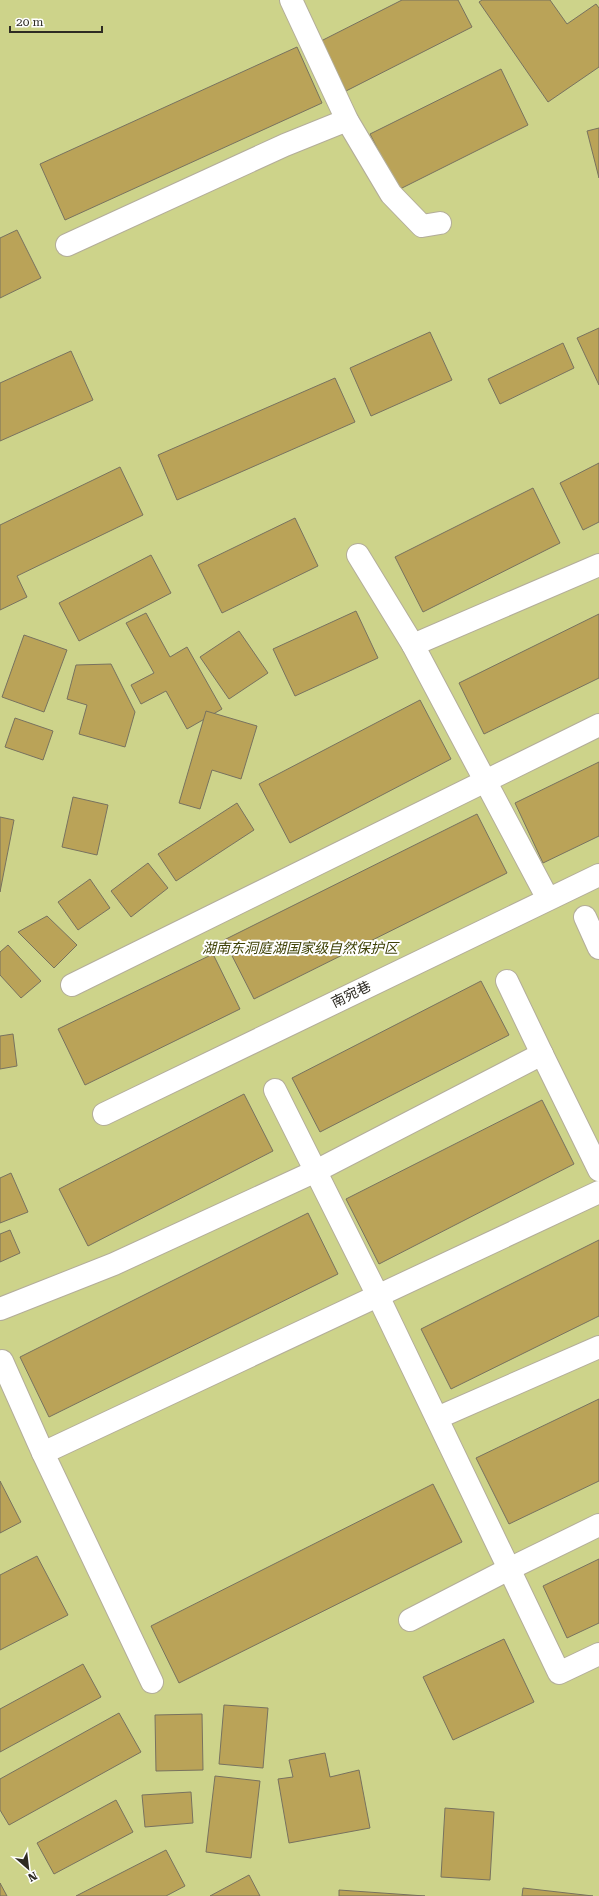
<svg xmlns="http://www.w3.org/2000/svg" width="599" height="1896" font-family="'Roboto Serif','Noto Sans SC',serif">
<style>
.green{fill:#cdd38a}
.building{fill:#baa358;stroke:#78725f}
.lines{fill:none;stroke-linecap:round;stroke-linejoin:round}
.minor-casing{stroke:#b3ad99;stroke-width:24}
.minor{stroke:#fff;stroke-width:22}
.labels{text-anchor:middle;stroke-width:4;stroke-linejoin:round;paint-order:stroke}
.park-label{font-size:14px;font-style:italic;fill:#3e4105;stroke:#fff}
.street-label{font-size:14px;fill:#2e2b23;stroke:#fff}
</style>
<rect width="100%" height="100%" fill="#e5dec9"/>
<rect class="green" x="0" y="0" width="599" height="1896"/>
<g class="building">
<polygon points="402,0 458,0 472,27 346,91 321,41"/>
<polygon points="482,0 550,0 567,24 596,4 599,8 599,67 548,102 479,2"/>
<polygon points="297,47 322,103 65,220 40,164"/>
<polygon points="501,69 528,125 398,190 370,134"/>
<polygon points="599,128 599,178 587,131"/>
<polygon points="17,230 41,278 0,298 0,238"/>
<polygon points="599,328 599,385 577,338"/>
<polygon points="430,332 452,380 371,416 350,368"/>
<polygon points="563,343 574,368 500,404 488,379"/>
<polygon points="71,351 93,400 0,441 0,383"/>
<polygon points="335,378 355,422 177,500 158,455"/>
<polygon points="599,463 599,522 583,530 560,483"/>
<polygon points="120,467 143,515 17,576 27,597 0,610 0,525"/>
<polygon points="533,488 560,543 423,612 395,557"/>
<polygon points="295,518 318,566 222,613 198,565"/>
<polygon points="151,555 171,593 79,641 59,603"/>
<polygon points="356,611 378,658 295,696 273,649"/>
<polygon points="146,613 170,657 187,647 222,709 187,729 166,691 141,704 131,685 154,673 126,623"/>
<polygon points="599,614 599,678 484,734 459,683"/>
<polygon points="239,631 268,673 229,699 200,657"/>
<polygon points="24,635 67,650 44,712 2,697"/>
<polygon points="111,664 135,712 125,747 79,734 87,705 67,699 76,665"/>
<polygon points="420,700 451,759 290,843 259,784"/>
<polygon points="206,711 257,726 241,779 212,770 200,809 179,803"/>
<polygon points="15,718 53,731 43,760 5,747"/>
<polygon points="599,762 599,836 543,863 515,803"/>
<polygon points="73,797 108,805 97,855 62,847"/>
<polygon points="237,803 254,830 176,881 158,854"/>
<polygon points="477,814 507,873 254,999 224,940"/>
<polygon points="0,817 14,820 0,892"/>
<polygon points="148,863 168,888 131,917 111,891"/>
<polygon points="90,879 110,908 78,930 58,902"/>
<polygon points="47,916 77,945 54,968 18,932"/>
<polygon points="8,945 41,981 21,998 0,975 0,952"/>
<polygon points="213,954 240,1009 85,1085 58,1029"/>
<polygon points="481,981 509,1035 320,1132 292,1078"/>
<polygon points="13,1034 17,1066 0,1069 0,1036"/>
<polygon points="244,1094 273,1151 88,1246 59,1189"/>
<polygon points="542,1100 574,1164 379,1264 346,1199"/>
<polygon points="11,1173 28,1212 0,1223 0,1178"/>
<polygon points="308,1213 338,1274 49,1417 20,1357"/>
<polygon points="10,1230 20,1253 0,1262 0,1234"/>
<polygon points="599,1240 599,1316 451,1389 421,1329"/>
<polygon points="599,1399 599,1481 509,1524 476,1458"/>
<polygon points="0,1481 21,1522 0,1533"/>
<polygon points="433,1484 462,1542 179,1683 151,1626"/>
<polygon points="37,1556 68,1615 0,1650 0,1575"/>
<polygon points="599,1559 599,1623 567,1638 543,1586"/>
<polygon points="504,1639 534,1702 453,1740 423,1677"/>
<polygon points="83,1664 101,1697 0,1752 0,1709"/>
<polygon points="224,1705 268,1708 263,1768 219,1764"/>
<polygon points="119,1713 141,1752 9,1825 0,1810 0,1779"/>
<polygon points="202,1714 203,1770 156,1771 155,1715"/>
<polygon points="325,1753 330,1777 359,1770 370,1828 289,1843 278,1779 293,1777 289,1760"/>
<polygon points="215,1776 260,1781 251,1858 206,1852"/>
<polygon points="191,1792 193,1823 145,1827 142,1795"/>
<polygon points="116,1800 133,1832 54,1874 37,1843"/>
<polygon points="445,1808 494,1812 490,1880 441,1877"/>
<polygon points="166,1850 185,1886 166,1896 76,1896"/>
<polygon points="249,1875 260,1896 210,1896"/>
<polygon points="0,1883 7,1896 0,1896"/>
<polygon points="523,1888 593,1896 522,1896"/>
<polygon points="339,1890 425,1896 339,1896"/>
</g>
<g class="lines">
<g class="minor-casing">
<g id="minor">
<polyline points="291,0 347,120 391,194 422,226 440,223"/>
<polyline points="67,245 285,145 347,120"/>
<polyline points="358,555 413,645 599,565"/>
<polyline points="413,645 548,899"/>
<polyline points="585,917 599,948"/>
<polyline points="507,981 542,1054"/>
<polyline points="72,985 599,725"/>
<polyline points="275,1090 378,1296 559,1673 599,1654"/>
<polyline points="104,1114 599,875"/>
<polyline points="0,1309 114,1264 316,1171 542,1054 599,1170"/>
<polyline points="2,1361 43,1453"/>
<polyline points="437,1418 599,1347"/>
<polyline points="410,1620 509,1569 599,1525"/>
<polyline points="152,1682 43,1453 599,1192"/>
</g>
</g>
<use href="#minor" class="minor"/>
</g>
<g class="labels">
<g class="park-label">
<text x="300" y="953">湖南东洞庭湖国家级自然保护区</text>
</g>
<g class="street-label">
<text transform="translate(351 994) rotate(-26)" y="5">南宛巷</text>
</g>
</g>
<g transform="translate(28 1868) rotate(152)" stroke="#ffffff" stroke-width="3" paint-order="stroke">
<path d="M0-3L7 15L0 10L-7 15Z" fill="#2e2b23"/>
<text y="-6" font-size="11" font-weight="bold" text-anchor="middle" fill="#2e2b23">N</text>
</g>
<path d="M10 26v6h92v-6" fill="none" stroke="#2e2b23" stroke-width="2"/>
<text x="16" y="26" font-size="12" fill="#2e2b23" stroke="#ffffff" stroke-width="3" paint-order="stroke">20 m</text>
</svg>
